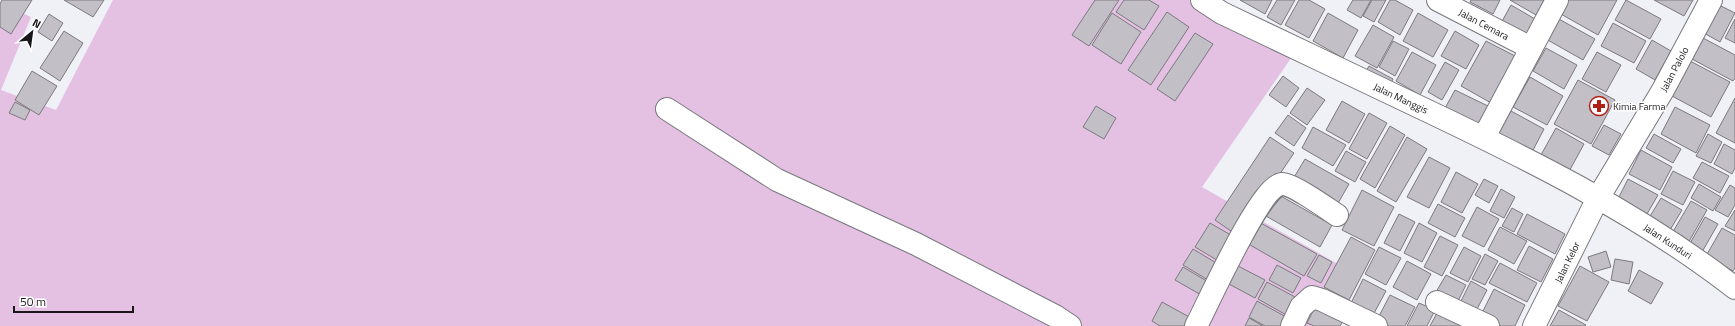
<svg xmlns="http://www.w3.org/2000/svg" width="1735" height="326" font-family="'Titillium Web',sans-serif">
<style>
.green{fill:#e4c0e3}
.building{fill:#c2bfc6;stroke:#7c7a7f}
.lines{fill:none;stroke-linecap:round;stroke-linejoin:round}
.minor-casing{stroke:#78787e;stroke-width:24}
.minor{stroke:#fff;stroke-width:22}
.labels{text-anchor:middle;stroke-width:3;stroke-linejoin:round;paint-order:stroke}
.street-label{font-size:10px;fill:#18181b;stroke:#fff}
.poi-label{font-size:10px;fill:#18181b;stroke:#fff;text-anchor:start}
</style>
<rect width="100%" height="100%" fill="#f0f0f7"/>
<polygon class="green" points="113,0 1215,0 1298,48 1202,187 1345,268 1318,326 0,326 0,3 31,17 1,90 56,110"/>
<g class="building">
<polygon points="2,0 32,0 11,34 0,27 0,4"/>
<polygon points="64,0 104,0 93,17"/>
<polygon points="1095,0 1119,0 1089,46 1072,35"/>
<polygon points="1124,0 1149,0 1159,6 1144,30 1116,12"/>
<polygon points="1240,0 1272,0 1265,14"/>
<polygon points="1277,0 1295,0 1281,25 1267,17"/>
<polygon points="1299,0 1309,0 1325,9 1309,38 1285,25"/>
<polygon points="1353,0 1371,0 1361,18 1347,10"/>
<polygon points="1372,0 1386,0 1374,22 1363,16"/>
<polygon points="1390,0 1395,0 1413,10 1400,35 1378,22"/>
<polygon points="1471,0 1500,0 1493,14 1470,2"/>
<polygon points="1510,0 1544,0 1536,15"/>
<polygon points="1567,0 1617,0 1598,35 1559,13"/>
<polygon points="1626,0 1661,19 1650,39 1615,20"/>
<polygon points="1654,0 1693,0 1684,16"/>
<polygon points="1717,4 1735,13 1720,42 1702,32"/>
<polygon points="1511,5 1535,19 1525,39 1500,25"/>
<polygon points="1167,12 1189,27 1151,85 1128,70"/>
<polygon points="1112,13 1141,32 1121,64 1092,45"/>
<polygon points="1328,13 1358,30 1343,58 1313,41"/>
<polygon points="1418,13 1448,30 1433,57 1403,41"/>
<polygon points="49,14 63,23 52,41 38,32"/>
<polygon points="1557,18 1595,39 1583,60 1546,39"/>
<polygon points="1735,19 1735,43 1725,38"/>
<polygon points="1613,23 1646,41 1634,63 1601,46"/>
<polygon points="1373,25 1394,37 1377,68 1355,56"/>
<polygon points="64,31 83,43 60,81 40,68"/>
<polygon points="1455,31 1479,45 1466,69 1441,56"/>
<polygon points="1195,33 1213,44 1175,101 1157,89"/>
<polygon points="1703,38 1735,55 1735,78 1733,81 1692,59"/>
<polygon points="1652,40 1671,51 1655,80 1636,69"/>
<polygon points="1393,41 1409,49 1395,76 1379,67"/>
<polygon points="1486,41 1519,58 1493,104 1461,86"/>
<polygon points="1546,48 1577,65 1564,89 1533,71"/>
<polygon points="1412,52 1436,65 1420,95 1396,81"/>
<polygon points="1597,52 1621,65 1606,92 1582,79"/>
<polygon points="1690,61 1730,82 1711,117 1672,96"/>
<polygon points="1445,62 1459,70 1442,100 1428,92"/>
<polygon points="1369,66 1393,79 1389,87 1365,73"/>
<polygon points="32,71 57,86 39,115 15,100"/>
<polygon points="1283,76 1299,88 1286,107 1269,95"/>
<polygon points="1530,77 1563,96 1547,125 1513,107"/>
<polygon points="1578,80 1615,100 1591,144 1554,124"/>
<polygon points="1307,88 1325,100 1307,125 1290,113"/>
<polygon points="1455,90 1490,107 1479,128 1444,110"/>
<polygon points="1735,98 1735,143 1716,133"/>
<polygon points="1342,101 1365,114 1349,143 1326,130"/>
<polygon points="15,102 30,110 25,120 9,113"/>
<polygon points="1096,106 1116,118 1104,139 1083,127"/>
<polygon points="1675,107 1710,125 1696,153 1661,134"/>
<polygon points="1511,111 1544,129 1531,154 1497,136"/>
<polygon points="1369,113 1387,123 1367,159 1349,149"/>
<polygon points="1288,115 1306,128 1294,146 1275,133"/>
<polygon points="1604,125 1621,134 1609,155 1592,146"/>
<polygon points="1390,126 1405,135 1375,188 1360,179"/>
<polygon points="1313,127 1346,145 1333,166 1302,148"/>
<polygon points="1556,128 1584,144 1566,177 1537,162"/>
<polygon points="1654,134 1681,149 1673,163 1646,148"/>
<polygon points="1708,134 1722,142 1711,163 1696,156"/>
<polygon points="1270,137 1294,153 1238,236 1215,220"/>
<polygon points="1407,137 1427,149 1396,202 1377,191"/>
<polygon points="1724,144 1735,150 1735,168 1732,174 1714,164"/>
<polygon points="1641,150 1672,167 1660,190 1629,174"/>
<polygon points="1346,151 1366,162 1355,182 1335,171"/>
<polygon points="1429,157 1450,168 1429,208 1407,197"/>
<polygon points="1305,159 1349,184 1337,205 1293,179"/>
<polygon points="1702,162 1729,176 1720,193 1693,178"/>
<polygon points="1673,171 1695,182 1683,205 1661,194"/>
<polygon points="1456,172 1478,184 1462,213 1441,202"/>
<polygon points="1484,179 1498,186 1489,203 1475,195"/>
<polygon points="1628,179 1658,195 1647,214 1618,199"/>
<polygon points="1699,184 1721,197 1713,211 1691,198"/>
<polygon points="1730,185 1735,188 1735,205 1728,217 1715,210"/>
<polygon points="1501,189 1515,197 1504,218 1490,211"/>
<polygon points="1362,190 1394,207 1374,246 1342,230"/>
<polygon points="1279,195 1332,225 1320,247 1266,216"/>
<polygon points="1661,198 1682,210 1667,235 1646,223"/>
<polygon points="1691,201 1707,210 1687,245 1671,235"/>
<polygon points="1438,204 1465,218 1455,237 1428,223"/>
<polygon points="1477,207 1499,219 1484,247 1462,236"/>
<polygon points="1512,208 1523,214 1514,232 1502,226"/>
<polygon points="1735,210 1735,231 1725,226"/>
<polygon points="1399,214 1415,222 1400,251 1384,243"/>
<polygon points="1527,214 1565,234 1555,254 1517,234"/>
<polygon points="1705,217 1718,224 1702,252 1689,245"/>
<polygon points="1257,221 1317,254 1304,276 1245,242"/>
<polygon points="1210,223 1236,238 1222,263 1195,247"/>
<polygon points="1419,223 1437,233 1422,262 1404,253"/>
<polygon points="1500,227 1527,241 1514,264 1488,250"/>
<polygon points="1722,228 1735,235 1735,268 1733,271 1706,256"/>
<polygon points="1440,236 1458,245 1442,276 1424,267"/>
<polygon points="1351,237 1375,250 1349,300 1324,287"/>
<polygon points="1529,246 1553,259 1541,282 1517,270"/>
<polygon points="1379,247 1401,258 1386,285 1365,274"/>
<polygon points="1464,247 1481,256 1468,282 1450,273"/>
<polygon points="1193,249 1223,267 1213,283 1183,265"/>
<polygon points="1606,251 1611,267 1593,272 1588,257"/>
<polygon points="1485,254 1498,261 1485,285 1472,279"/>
<polygon points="1319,255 1332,262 1321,283 1307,276"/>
<polygon points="1615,259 1633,262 1629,284 1611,280"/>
<polygon points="1407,261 1431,274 1417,300 1393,287"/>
<polygon points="1500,263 1537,283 1527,302 1489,283"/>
<polygon points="1277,265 1301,278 1293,293 1269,280"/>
<polygon points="1238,266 1265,280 1255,298 1229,284"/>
<polygon points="1580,266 1609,282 1587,321 1558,306"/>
<polygon points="1183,267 1210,283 1203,296 1175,280"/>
<polygon points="1639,270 1663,283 1651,304 1628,291"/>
<polygon points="1446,275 1466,285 1457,303 1436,292"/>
<polygon points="1363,279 1386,291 1372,317 1350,305"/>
<polygon points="1471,281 1487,290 1476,311 1460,303"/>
<polygon points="1267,282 1297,298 1288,316 1258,299"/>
<polygon points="1494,289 1525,305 1515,326 1501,326 1481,315"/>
<polygon points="1390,295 1415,307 1405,326 1384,326 1376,322"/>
<polygon points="1257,301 1288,318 1284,326 1265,326 1249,317"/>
<polygon points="1162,302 1191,318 1187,326 1160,326 1152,321"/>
<polygon points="1419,303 1435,310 1427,326 1407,326"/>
<polygon points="1316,305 1344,319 1340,326 1314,326 1307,323"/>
<polygon points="1559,310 1586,325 1585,326 1550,326"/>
<polygon points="1438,311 1467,326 1430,326"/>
<polygon points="1249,318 1263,326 1245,326"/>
</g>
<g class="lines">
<g class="minor-casing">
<g id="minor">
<path d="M1202,0L1222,13C1286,43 1349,74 1413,104C1525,157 1637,212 1735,288"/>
<polyline points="1438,0 1531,48"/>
<polyline points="667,109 777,180 916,244 1055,316 1070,326"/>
<polyline points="1484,137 1557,0"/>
<polyline points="1437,302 1488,326"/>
<path d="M1196,326C1208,304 1260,186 1282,184C1291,183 1328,209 1337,215"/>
<polyline points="1292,326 1301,307 1312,297 1322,300 1376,326"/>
<polyline points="1534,326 1598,198 1663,90 1711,0"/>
</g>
</g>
<use href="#minor" class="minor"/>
</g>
<defs>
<g id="pharmacy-ring" transform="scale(1)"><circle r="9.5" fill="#fff" stroke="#b02115" stroke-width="1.5"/><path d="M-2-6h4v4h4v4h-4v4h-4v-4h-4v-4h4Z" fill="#b02115"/></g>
</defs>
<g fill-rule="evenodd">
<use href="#pharmacy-ring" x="1599" y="106"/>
</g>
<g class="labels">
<g class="street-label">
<text transform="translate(1484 24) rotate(28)" y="4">Jalan Cemara</text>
<text transform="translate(1674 69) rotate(-62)" y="4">Jalan Palolo</text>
<text transform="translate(1401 98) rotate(25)" y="4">Jalan Manggis</text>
<text transform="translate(1668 241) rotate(33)" y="4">Jalan Kunduri</text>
<text transform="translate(1567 262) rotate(-64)" y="4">Jalan Kelor</text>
</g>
<g class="poi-label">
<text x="1613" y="110">Kimia Farma</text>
</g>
</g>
<g transform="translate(32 32) rotate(29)" stroke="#ffffff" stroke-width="3" paint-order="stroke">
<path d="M0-3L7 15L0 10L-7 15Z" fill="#18181b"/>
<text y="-6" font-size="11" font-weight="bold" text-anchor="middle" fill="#18181b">N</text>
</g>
<path d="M14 306v6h119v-6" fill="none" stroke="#18181b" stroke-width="2"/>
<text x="20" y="306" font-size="12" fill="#18181b" stroke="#ffffff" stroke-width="3" paint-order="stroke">50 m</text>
</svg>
